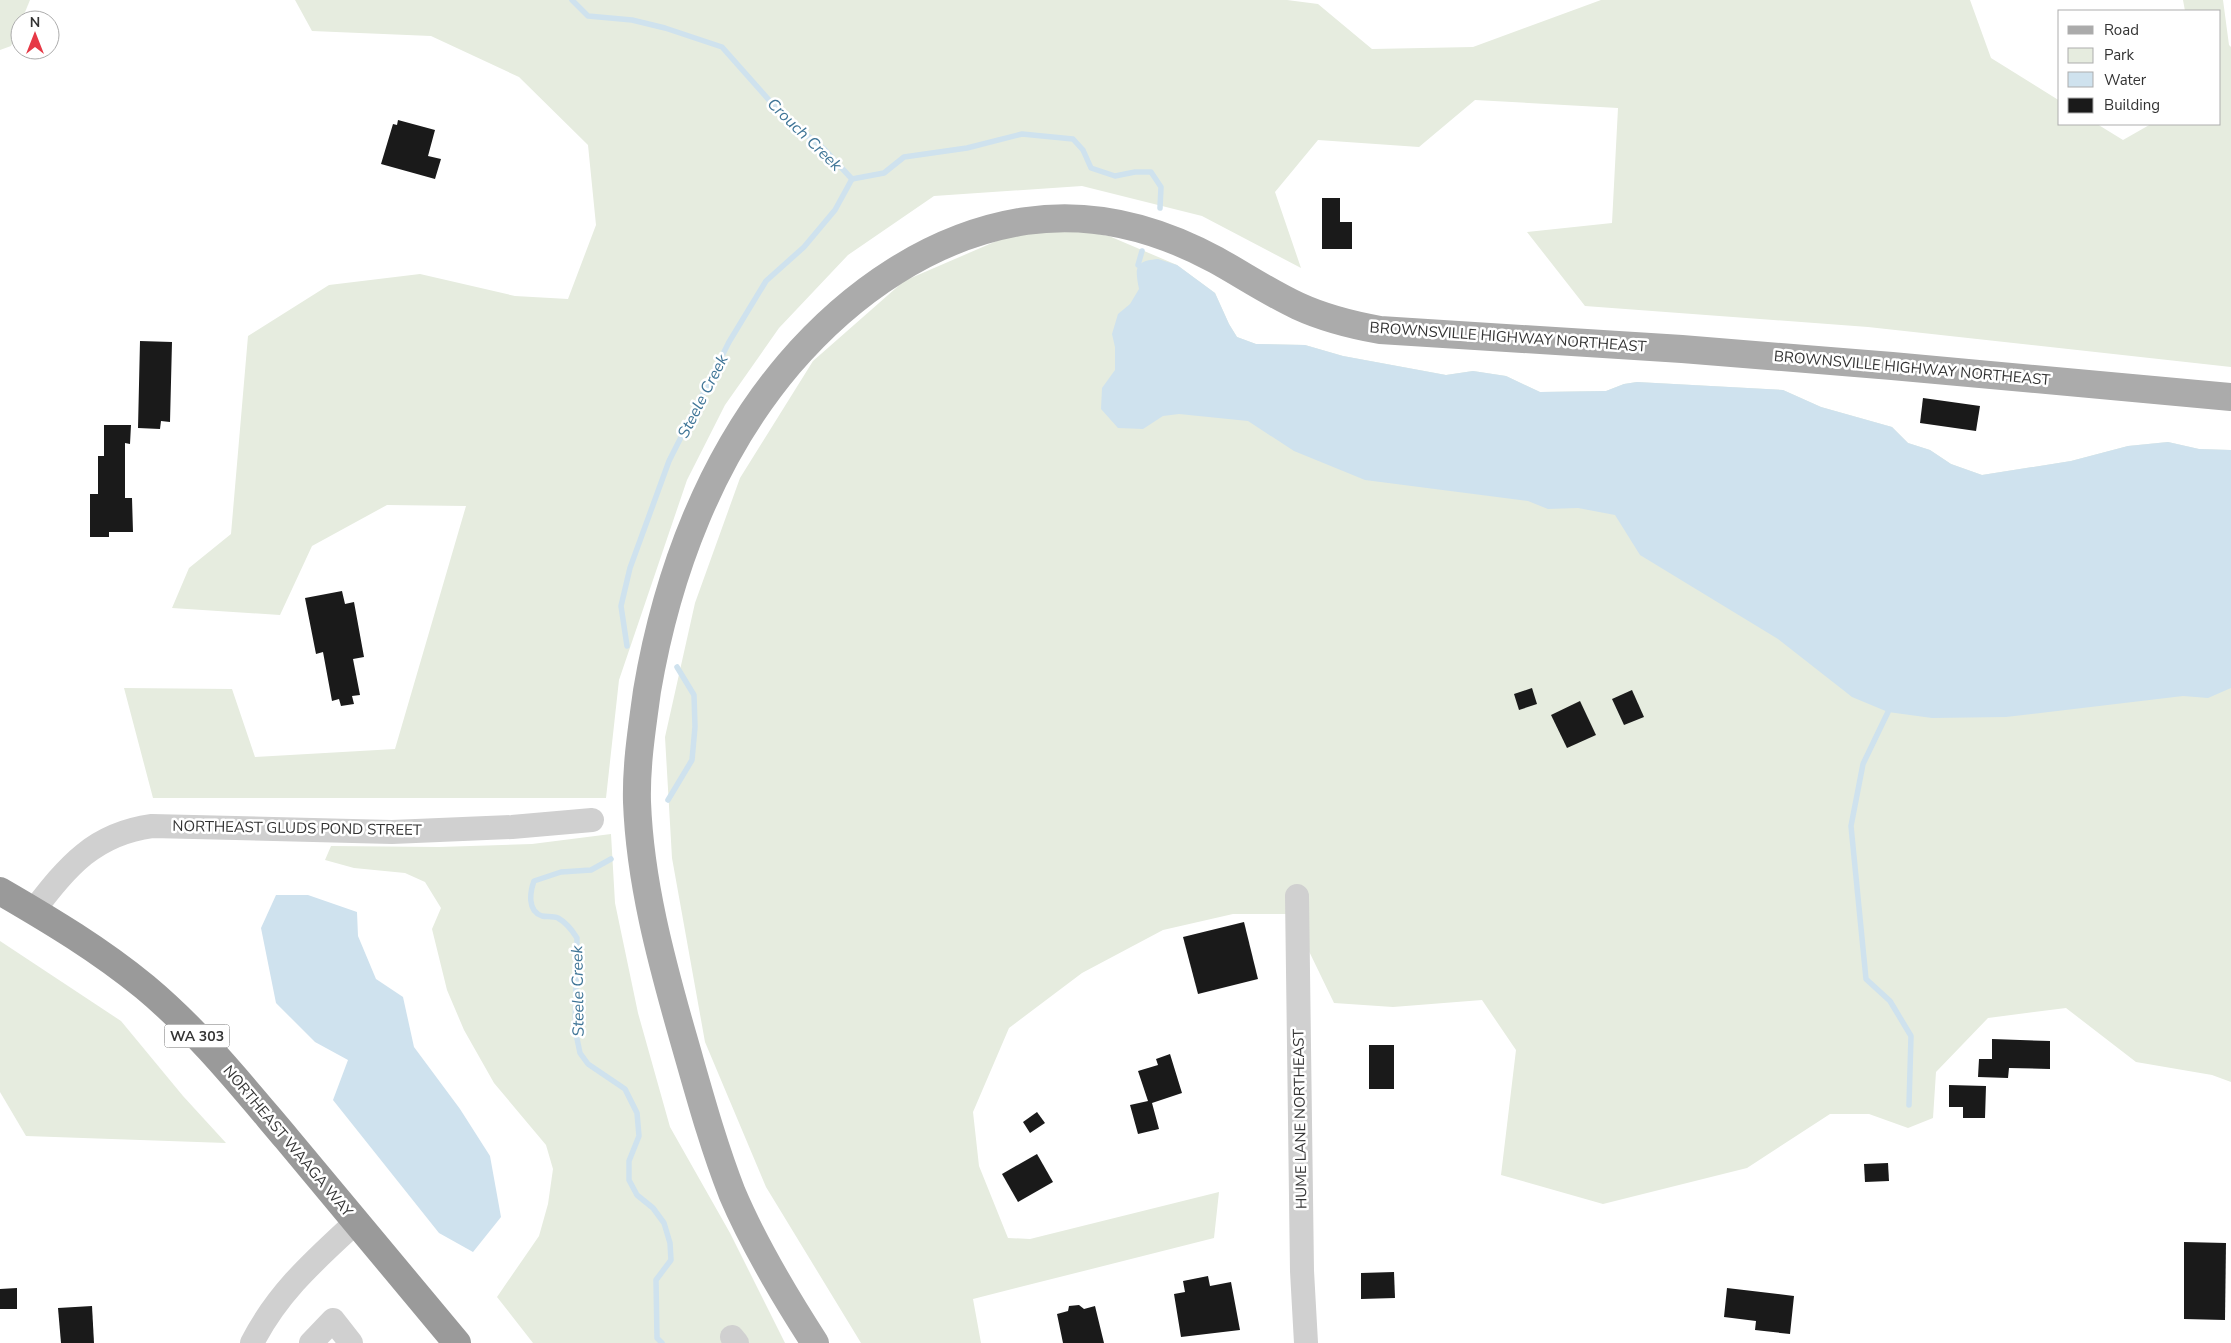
<svg xmlns="http://www.w3.org/2000/svg" width="2231" height="1343" font-family="'Nunito Sans',sans-serif">
<style>
.green{fill:#e6ecdf}
.water{fill:#cfe2ee}
.lines{fill:none;stroke-linecap:round;stroke-linejoin:round}
.stream{stroke:#cfe2ee;stroke-width:5.5}
.building{fill:#1a1a1a}
.minor{stroke:#d0d0d0;stroke-width:24}
.major{stroke:#ababab;stroke-width:28}
.highway{stroke:#9a9a9a;stroke-width:28}
.labels{text-anchor:middle;stroke-width:5;stroke-linejoin:round;paint-order:stroke}
.shield{fill:#fff;stroke:#707070;stroke-width:1}
.shield-label{font-size:14px;font-weight:bold;fill:#333}
.street-label{font-size:15px;fill:#333;stroke:#fff}
.water-label{font-size:16px;font-style:italic;fill:#3f7597;stroke:#fff}
</style>
<rect width="100%" height="100%" fill="#fff"/>
<g class="green">
<polygon points="0,0 30,0 11,46 0,50"/>
<polygon points="295,0 1287,0 1318,4 1372,49 1473,47 1601,0 1970,0 1991,58 2060,101 2060,124 2097,124 2123,140 2151,124 2220,124 2220,11 2185,11 2183,0 2223,0 2229,45 2231,47 2231,367 1868,327 1585,306 1527,232 1612,223 1618,108 1475,100 1419,147 1318,140 1275,192 1301,268 1202,216 1082,186 934,196 848,255 779,328 725,405 687,480 619,680 606,798 153,798 124,688 232,689 255,757 395,749 466,506 387,505 312,546 280,615 172,608 189,568 231,534 248,336 329,285 420,274 515,296 568,299 596,225 588,145 519,77 431,36 312,31"/>
<polygon points="1022,230 1077,230 1109,236 1177,265 1215,293 1229,324 1237,337 1256,344 1305,345 1343,356 1446,375 1473,371 1506,376 1540,392 1606,391 1624,384 1637,382 1783,390 1821,407 1892,427 1908,443 1930,450 1951,464 1982,475 2071,461 2128,446 2168,442 2199,449 2231,450 2231,1082 2212,1075 2136,1062 2066,1008 1988,1018 1936,1072 1933,1118 1908,1128 1869,1114 1830,1114 1747,1168 1603,1204 1501,1175 1516,1050 1482,1000 1393,1007 1334,1003 1291,914 1233,914 1163,930 1082,973 1009,1028 973,1112 979,1166 1008,1238 1030,1239 1219,1192 1214,1238 973,1299 981,1343 861,1343 766,1187 705,1042 672,858 665,737 695,603 740,478 813,361 904,281"/>
<polygon points="611,834 615,903 638,1013 670,1127 730,1233 785,1343 533,1343 497,1297 539,1236 548,1204 553,1169 546,1145 494,1083 464,1030 447,990 432,929 441,908 425,882 405,873 354,868 325,860 331,846 439,847 532,844"/>
<polygon points="0,941 121,1021 183,1096 226,1143 26,1136 0,1092"/>
</g>
<g class="water">
<path d="M1158,259L1177,265L1215,293L1229,324L1237,337L1256,344L1305,345L1343,356L1446,375L1473,371L1506,376L1540,392L1606,391L1624,384L1637,382L1783,390L1821,407L1892,427L1908,443L1930,450L1951,464L1982,475L2071,461L2128,446L2168,442L2199,449L2231,450V688L2208,698L2183,696L2006,717L1932,718L1888,712L1852,697L1778,639L1640,555L1615,515L1578,508L1548,509L1528,501L1365,480L1294,451L1248,421L1179,414L1163,416L1143,429L1118,428L1101,409L1102,388L1115,370V347L1112,334L1118,314L1130,304L1139,289C1135,268 1134,261 1158,259Z"/>
<polygon points="276,895 308,895 357,912 358,936 376,979 403,997 414,1047 460,1109 490,1156 501,1217 473,1252 439,1233 333,1100 348,1060 315,1042 276,1003 261,928"/>
</g>
<g class="lines">
<g class="stream">
<polyline points="572,0 588,16 632,20 665,28 722,47 784,117 823,148 852,179"/>
<polyline points="852,179 884,173 904,157 967,148 1022,134 1073,139 1083,150 1091,168 1115,176 1135,172 1151,172 1161,187 1160,208"/>
<polyline points="1138,265 1142,251"/>
<polyline points="627,646 621,606 630,568 669,461 729,342 766,281 804,247 835,210 852,179"/>
<polyline points="1888,712 1863,764 1851,826 1866,979 1890,1001 1911,1036 1909,1105"/>
<polyline points="668,800 692,760 695,727 694,695 677,667"/>
<path d="M611,859L591,870L561,872L534,881C530,892 527,911 542,916C547,917 553,916 558,918C567,923 572,930 577,938L575,1029L580,1053L588,1064L625,1089L637,1113L639,1136L629,1161V1180L637,1195L653,1208L664,1223L670,1243L671,1260L656,1280L657,1338L662,1343"/>
</g>
</g>
<g class="building">
<polygon points="398,120 435,130 428,156 441,159 435,179 381,164 393,124 397,125"/>
<polygon points="1322,198 1340,198 1340,222 1352,222 1352,249 1322,249"/>
<polygon points="140,341 172,342 170,422 161,421 160,429 138,428"/>
<polygon points="1923,398 1980,406 1976,431 1920,423"/>
<polygon points="104,425 131,425 130,444 125,443 125,498 132,498 133,532 109,532 109,537 90,537 90,494 98,494 98,456 104,456"/>
<polygon points="342,591 345,604 354,602 364,657 353,659 360,695 352,696 354,704 341,706 339,699 332,701 323,652 316,654 305,598"/>
<polygon points="1532,688 1537,704 1519,710 1514,694"/>
<polygon points="1632,690 1644,717 1624,725 1612,699"/>
<polygon points="1580,701 1596,735 1567,748 1551,715"/>
<polygon points="1244,922 1258,979 1198,994 1183,937"/>
<polygon points="1992,1039 2050,1041 2050,1069 2009,1068 2008,1078 1978,1077 1979,1059 1992,1059"/>
<rect x="1369" y="1045" width="25" height="44"/>
<polygon points="1170,1054 1182,1093 1152,1103 1159,1129 1138,1134 1130,1105 1148,1101 1138,1071 1158,1065 1156,1059"/>
<polygon points="1949,1085 1986,1086 1985,1118 1963,1118 1963,1107 1949,1107"/>
<polygon points="1037,1112 1045,1123 1030,1133 1023,1122"/>
<polygon points="1037,1154 1053,1182 1018,1202 1002,1174"/>
<polygon points="1888,1163 1889,1181 1865,1182 1864,1164"/>
<polygon points="2184,1242 2226,1243 2225,1320 2184,1319"/>
<polygon points="1394,1272 1395,1298 1361,1299 1361,1273"/>
<polygon points="1208,1276 1210,1286 1231,1282 1240,1330 1181,1337 1174,1294 1185,1292 1183,1281"/>
<polygon points="17,1288 17,1309 0,1309 0,1289"/>
<polygon points="1727,1288 1794,1296 1790,1334 1755,1330 1756,1321 1724,1317"/>
<polygon points="1079,1305 1084,1309 1095,1306 1104,1343 1063,1343 1057,1314 1068,1311 1069,1306"/>
<polygon points="92,1306 94,1343 61,1343 58,1308"/>
</g>
<g class="lines">
<g class="minor">
<polyline points="1297,896 1302,1271 1306,1343"/>
<path d="M34,910C68,866 94,834 152,826L392,832L512,827L592,820"/>
<polyline points="732,1337 737,1343"/>
<path d="M252,1343C278,1292 315,1260 356,1222"/>
<polyline points="311,1343 333,1320 351,1343"/>
</g>
<path class="major" d="M815,1343C784,1295 754,1245 732,1193C712,1142 698,1089 683,1037C661,960 640,882 637,802C636,765 642,728 647,691C667,573 711,456 789,364C850,293 932,235 1026,221C1093,211 1157,228 1216,260C1243,275 1270,293 1298,306C1324,318 1352,325 1380,330L1682,349L1892,366L2231,397"/>
<path class="highway" d="M0,891C50,920 100,950 145,987C199,1032 242,1086 287,1139C344,1207 400,1275 457,1343"/>
</g>
<g class="labels">
<rect class="shield" x="164.5" y="1024.5" width="65" height="23" rx="4"/>
<g class="shield-label">
<text x="197" y="1041">WA 303</text>
</g>
<g class="street-label">
<text transform="translate(1508 337) rotate(4)" y="5">BROWNSVILLE HIGHWAY NORTHEAST</text>
<text transform="translate(1912 368) rotate(5)" y="5">BROWNSVILLE HIGHWAY NORTHEAST</text>
<text transform="translate(297 828) rotate(1)" y="5">NORTHEAST GLUDS POND STREET</text>
<text transform="translate(1300 1119) rotate(-91)" y="5">HUME LANE NORTHEAST</text>
<text transform="translate(288 1141) rotate(50)" y="5">NORTHEAST WAAGA WAY</text>
</g>
<g class="water-label">
<text transform="translate(805 134) rotate(44)" y="6">Crouch Creek</text>
<text transform="translate(702 396) rotate(-63)" y="6">Steele Creek</text>
<text transform="translate(577 991) rotate(-91)" y="6">Steele Creek</text>
</g>
</g>
<rect x="2058" y="10" width="162" height="115" fill="#ffffff" stroke="#adadad"/>
<rect x="2068" y="26" width="25" height="8" fill="#ababab" stroke="#adadad"/>
<text x="2104" y="35" font-size="15" fill="#333333">Road</text>
<rect x="2068" y="48" width="25" height="15" fill="#e6ecdf" stroke="#adadad"/>
<text x="2104" y="60" font-size="15" fill="#333333">Park</text>
<rect x="2068" y="72" width="25" height="15" fill="#cfe2ee" stroke="#adadad"/>
<text x="2104" y="85" font-size="15" fill="#333333">Water</text>
<rect x="2068" y="98" width="25" height="15" fill="#1a1a1a" stroke="#adadad"/>
<text x="2104" y="110" font-size="15" fill="#333333">Building</text>
<g transform="translate(35 35)"><circle r="24" fill="#ffffff" stroke="#adadad"/>
<path d="M0-4L9 19L0 12L-9 19Z" fill="#e63946"/>
<text y="-8" font-size="14" font-weight="bold" text-anchor="middle" fill="#333333">N</text>
</g>
</svg>
